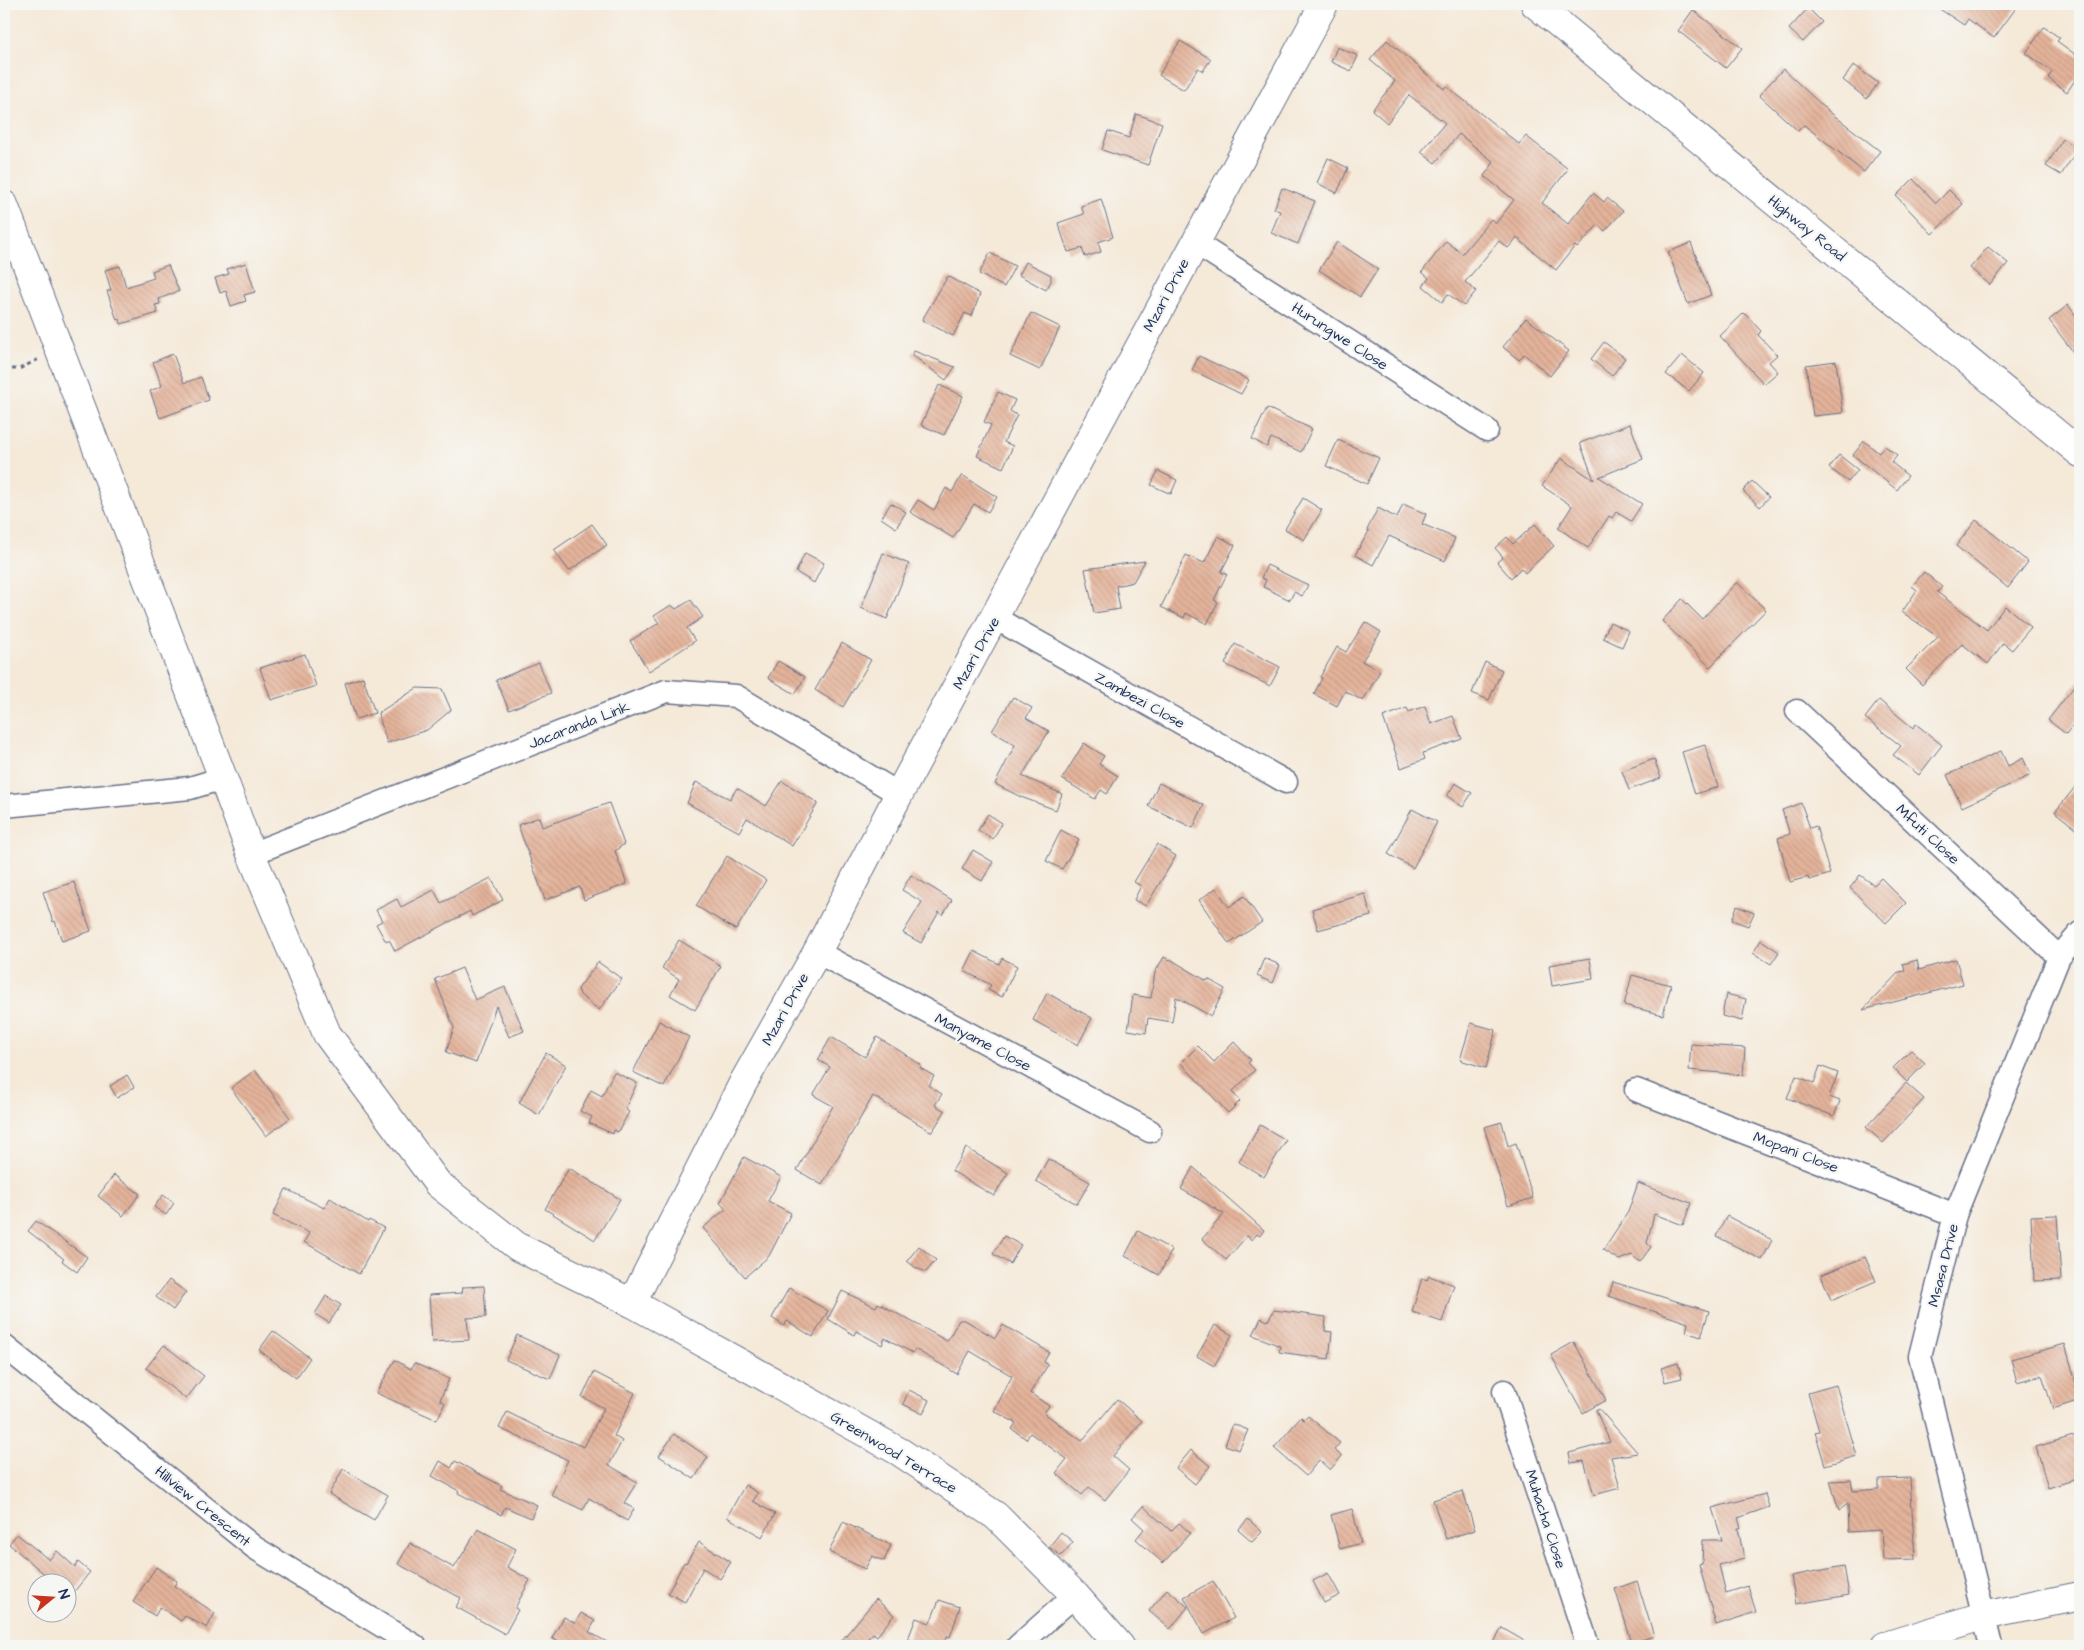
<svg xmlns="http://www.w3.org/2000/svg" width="2084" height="1650" font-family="'Architects Daughter',sans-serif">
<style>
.building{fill:url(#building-back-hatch)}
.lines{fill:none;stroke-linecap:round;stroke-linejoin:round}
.minor-casing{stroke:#677089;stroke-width:25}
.tertiary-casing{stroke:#677089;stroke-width:30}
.path{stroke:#677089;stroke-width:3;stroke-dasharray:4 4;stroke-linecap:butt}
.minor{stroke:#fff;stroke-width:22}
.tertiary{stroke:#fff;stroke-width:28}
.labels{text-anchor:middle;stroke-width:4.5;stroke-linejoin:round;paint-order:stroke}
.street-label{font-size:15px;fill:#1b2f5e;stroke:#f6f6f2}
</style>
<defs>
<pattern id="building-back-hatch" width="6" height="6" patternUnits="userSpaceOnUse" patternTransform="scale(1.25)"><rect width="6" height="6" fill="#e4b39a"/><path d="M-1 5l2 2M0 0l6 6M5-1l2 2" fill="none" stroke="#c39a87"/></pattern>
</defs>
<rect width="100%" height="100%" fill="#f6f6f2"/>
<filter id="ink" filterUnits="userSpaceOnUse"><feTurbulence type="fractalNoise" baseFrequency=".02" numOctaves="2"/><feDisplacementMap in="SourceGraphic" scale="10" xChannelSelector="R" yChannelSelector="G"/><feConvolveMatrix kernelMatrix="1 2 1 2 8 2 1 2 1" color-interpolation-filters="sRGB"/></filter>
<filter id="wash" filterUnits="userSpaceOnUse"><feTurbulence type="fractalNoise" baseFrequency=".0096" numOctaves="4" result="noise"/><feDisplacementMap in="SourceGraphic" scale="20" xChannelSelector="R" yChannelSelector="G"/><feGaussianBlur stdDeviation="1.12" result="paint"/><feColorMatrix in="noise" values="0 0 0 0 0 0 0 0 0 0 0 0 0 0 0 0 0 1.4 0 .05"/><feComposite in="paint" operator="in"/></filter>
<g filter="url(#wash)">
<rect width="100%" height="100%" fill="#f5e9d8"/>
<g id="blocks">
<g class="building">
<polygon points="1932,4 2019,4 1994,38 1968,19 1964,25"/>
<polygon points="1808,8 1822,22 1803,42 1789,29"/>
<polygon points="1693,10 1742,48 1726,68 1678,31"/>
<polygon points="2044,27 2060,38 2057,41 2080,58 2080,73 2067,92 2048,78 2052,72 2026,53"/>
<polygon points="1387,40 1444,89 1446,86 1519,144 1526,136 1568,169 1542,203 1568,224 1593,193 1604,202 1607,198 1623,211 1605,231 1598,225 1577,248 1575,246 1556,270 1517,238 1508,248 1499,241 1465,282 1476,291 1464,306 1448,294 1442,302 1423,286 1429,278 1422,272 1446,241 1462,254 1491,219 1496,223 1514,200 1484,176 1494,162 1459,134 1435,163 1421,152 1445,123 1409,95 1387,123 1372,110 1395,81 1370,60"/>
<polygon points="1180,41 1211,59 1203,71 1198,68 1184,90 1159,75"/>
<polygon points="1337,47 1358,56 1351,71 1331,62"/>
<polygon points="1854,65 1878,83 1867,99 1843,80"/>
<polygon points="1783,69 1827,110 1880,151 1864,172 1804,125 1798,131 1759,95"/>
<polygon points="1136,114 1162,123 1148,165 1102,150 1108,131 1129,138"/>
<polygon points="2063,139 2078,149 2061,175 2046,166"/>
<polygon points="1328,158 1348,168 1337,193 1317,183"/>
<polygon points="1913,179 1936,203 1949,190 1963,204 1932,234 1896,196"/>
<polygon points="1282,188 1315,201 1298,244 1271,233 1280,211 1274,209"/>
<polygon points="1101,199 1113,237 1098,242 1101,252 1085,257 1082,248 1068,252 1058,223 1084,214 1081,206"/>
<polygon points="1337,242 1378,269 1360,297 1319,270"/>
<polygon points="1691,243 1711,295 1688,304 1668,252"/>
<polygon points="1988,247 2008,263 1990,285 1970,268"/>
<polygon points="990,253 1015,266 1004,287 979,274"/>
<polygon points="1026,262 1051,275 1051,281 1046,290 1019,275"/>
<polygon points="246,263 255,292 244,295 246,301 231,306 226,291 220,293 215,278 229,274 227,269"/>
<polygon points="168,265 179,291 159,299 160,304 155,305 158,313 121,324 120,319 117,320 107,291 111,290 105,270 120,266 126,287 154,278 152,271"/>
<polygon points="948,276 980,294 972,316 965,313 953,336 922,320"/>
<polygon points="2068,305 2080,321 2080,361 2049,320"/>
<polygon points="1031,313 1060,327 1040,370 1010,356"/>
<polygon points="1744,313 1761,331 1758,335 1777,355 1769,362 1778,372 1764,384 1720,336"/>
<polygon points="1526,318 1569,351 1550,376 1524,354 1519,360 1503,347"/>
<polygon points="1604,342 1625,358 1612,376 1591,359"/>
<polygon points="914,351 955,367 946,380 912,355"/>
<polygon points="173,354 184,383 201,377 209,400 160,418 150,391 162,386 153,362"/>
<polygon points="1682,355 1704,373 1689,391 1666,374"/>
<polygon points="1199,356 1249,380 1241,394 1192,370"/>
<polygon points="1836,361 1843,413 1813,416 1806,365"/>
<polygon points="939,385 963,396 944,435 921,425"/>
<polygon points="998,392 1015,400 1010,411 1017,415 1004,442 1013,446 1003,468 977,456 991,425 984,422"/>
<polygon points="1267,408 1312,429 1301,452 1271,438 1267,447 1252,439"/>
<polygon points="1630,424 1643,459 1599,477 1642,504 1631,521 1616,512 1612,518 1609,516 1588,548 1558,528 1572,506 1542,486 1561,458 1594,480 1580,443"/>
<polygon points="1338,440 1379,458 1367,484 1326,466"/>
<polygon points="1864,441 1879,453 1885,446 1897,455 1891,462 1908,476 1897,490 1853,455"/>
<polygon points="1839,455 1858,470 1848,482 1829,468"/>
<polygon points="1158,471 1177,480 1171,494 1151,485"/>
<polygon points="962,475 997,497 988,512 974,504 953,538 910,512 918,500 934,510 946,488 952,492"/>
<polygon points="1752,481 1769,497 1760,507 1743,491"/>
<polygon points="1303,498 1322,510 1304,540 1285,529"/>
<polygon points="891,503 906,512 896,528 881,518"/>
<polygon points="1403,504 1426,514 1422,524 1455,538 1445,561 1389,536 1373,565 1355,555 1369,531 1367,530 1378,508 1397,518"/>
<polygon points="1976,520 2028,562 2008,588 1956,546"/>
<polygon points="592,524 607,545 569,571 554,550"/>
<polygon points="1535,524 1554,546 1525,573 1521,568 1511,578 1497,562 1503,557 1495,548 1507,537 1513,544"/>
<polygon points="1218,536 1235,545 1221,572 1227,574 1214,600 1218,602 1207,624 1186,613 1184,618 1161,607 1186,555 1204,563"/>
<polygon points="805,553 824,563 814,583 796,572"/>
<polygon points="883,553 909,564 887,619 861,608"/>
<polygon points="1145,561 1133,582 1116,586 1120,609 1094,613 1085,569"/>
<polygon points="1267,565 1308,585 1302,596 1294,592 1290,600 1263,587 1266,580 1261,578"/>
<polygon points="1924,572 1942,587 1937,592 1987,630 2005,606 2031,627 2012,650 2003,643 1988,664 1962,644 1922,685 1906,669 1938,637 1902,612 1917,590 1912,586"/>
<polygon points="1737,582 1766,610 1710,667 1662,621 1682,599 1702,619"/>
<polygon points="691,600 703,617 687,628 695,641 649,671 630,641 659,623 654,616 671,605 676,609"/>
<polygon points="1365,622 1381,632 1362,661 1380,671 1363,701 1345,691 1337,706 1314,694 1322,678 1320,677 1337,647 1346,652"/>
<polygon points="1610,622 1629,631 1622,647 1603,638"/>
<polygon points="842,643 871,660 843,707 815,690"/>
<polygon points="1235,644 1280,667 1270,686 1225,664"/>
<polygon points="305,654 316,686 271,700 260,668"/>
<polygon points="778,661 805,677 795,694 768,678"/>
<polygon points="1485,662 1502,670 1489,700 1472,693"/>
<polygon points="539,663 551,693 509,710 496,680"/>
<polygon points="363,677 375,713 356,719 345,683"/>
<polygon points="2080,679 2080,716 2066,734 2048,720"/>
<polygon points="417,688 442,689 451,710 427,730 387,743 378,713"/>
<polygon points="1013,697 1032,708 1026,718 1049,731 1022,776 1062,794 1056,810 1021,797 995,784 1015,745 992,731"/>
<polygon points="1879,700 1913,728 1916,724 1942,745 1919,775 1893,755 1901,746 1865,718"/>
<polygon points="1425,706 1431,724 1453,716 1462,739 1423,753 1425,759 1401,768 1383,717 1407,708 1409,712"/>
<polygon points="1084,743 1104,756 1099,764 1118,776 1107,794 1101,790 1095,799 1062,779"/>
<polygon points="1705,745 1718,787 1695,794 1682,752"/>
<polygon points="2001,751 2008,766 2023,758 2031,775 1962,807 1947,775"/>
<polygon points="1654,759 1661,778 1629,790 1622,771"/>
<polygon points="782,781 818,803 792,846 747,818 739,832 687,803 696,782 730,799 737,788 766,806"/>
<polygon points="2080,781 2080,832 2055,812"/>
<polygon points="1159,783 1204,805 1193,828 1148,806"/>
<polygon points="1455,783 1472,793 1463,807 1447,796"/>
<polygon points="609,803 624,844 615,851 627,884 584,900 580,887 545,900 518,825 539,817 542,827"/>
<polygon points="1801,803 1810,828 1816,826 1830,874 1809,880 1808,877 1790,882 1778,838 1790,834 1782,810"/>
<polygon points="1412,809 1437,822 1413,868 1388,854"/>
<polygon points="988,814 1002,823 993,839 978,830"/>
<polygon points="1061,830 1079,840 1062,869 1046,861"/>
<polygon points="1157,844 1176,856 1146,906 1134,900 1141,886 1134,882"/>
<polygon points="973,850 993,862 982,881 962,869"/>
<polygon points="727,856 766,880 736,930 696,906"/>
<polygon points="911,875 952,900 943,915 939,912 921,943 903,933 922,902 902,890"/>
<polygon points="1860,875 1874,885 1881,878 1906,903 1886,923 1850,888"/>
<polygon points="491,878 503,900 472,916 470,911 395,951 390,941 385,940 376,924 382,921 376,910 397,899 401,907 434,890 441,903"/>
<polygon points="74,882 91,931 62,941 55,921 53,922 43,892"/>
<polygon points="1216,888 1229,907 1244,896 1262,922 1229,944 1199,900"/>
<polygon points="1365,894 1371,916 1318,930 1312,909"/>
<polygon points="1737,906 1754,913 1748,926 1732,920"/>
<polygon points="679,940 721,966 695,1010 670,995 679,979 662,968"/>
<polygon points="1761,940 1779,952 1771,964 1753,953"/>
<polygon points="974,951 999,964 1002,958 1017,966 1002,997 988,990 991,985 964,971"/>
<polygon points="1164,957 1169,960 1170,959 1207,981 1208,979 1225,989 1211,1016 1176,997 1172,1022 1148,1018 1146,1033 1128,1030 1133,995 1151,998 1155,972"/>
<polygon points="1264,958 1280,965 1273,983 1257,976"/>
<polygon points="1590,958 1593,979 1552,986 1549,965"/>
<polygon points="1956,959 1963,984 1863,1010 1899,972 1905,971 1903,964 1917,960 1919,970"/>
<polygon points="598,962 622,979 599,1010 580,995 578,989"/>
<polygon points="462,968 475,1000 505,987 524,1031 509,1037 496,1006 476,1063 446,1052 454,1028 435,979"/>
<polygon points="1632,975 1671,985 1663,1015 1624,1005"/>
<polygon points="1047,993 1092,1018 1078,1045 1033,1020"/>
<polygon points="1726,994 1746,999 1742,1021 1722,1016"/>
<polygon points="659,1021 689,1037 664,1087 633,1072"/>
<polygon points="1471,1023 1496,1030 1486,1068 1460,1060"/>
<polygon points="831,1037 865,1057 877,1037 900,1051 921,1065 920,1068 934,1076 929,1086 942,1094 935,1105 945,1111 932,1132 873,1096 822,1185 797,1170 833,1106 813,1095 830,1067 818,1060"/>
<polygon points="1234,1042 1251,1060 1248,1063 1255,1070 1232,1092 1240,1101 1228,1113 1181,1063 1198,1046 1214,1062"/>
<polygon points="1691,1044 1745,1048 1743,1075 1689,1070"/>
<polygon points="1911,1050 1925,1063 1907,1082 1893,1068"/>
<polygon points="546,1053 566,1065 539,1115 519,1103"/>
<polygon points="1820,1066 1838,1073 1829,1097 1840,1101 1834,1116 1787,1098 1796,1076 1814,1083"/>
<polygon points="255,1070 290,1118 266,1136 231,1088"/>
<polygon points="614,1072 637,1083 625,1109 629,1112 618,1132 614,1130 613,1134 589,1123 592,1117 580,1111 591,1090 602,1096"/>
<polygon points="127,1075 134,1087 117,1098 110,1086"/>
<polygon points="1906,1083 1924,1099 1883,1143 1866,1127"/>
<polygon points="1502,1122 1508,1146 1516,1143 1533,1198 1508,1206 1484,1127"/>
<polygon points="1260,1125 1286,1140 1264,1177 1239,1162"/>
<polygon points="966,1148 1008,1173 994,1196 952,1171"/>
<polygon points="744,1157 781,1177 768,1201 791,1213 769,1256 745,1277 703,1228 726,1209 720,1203"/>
<polygon points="1048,1159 1090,1182 1077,1204 1036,1181"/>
<polygon points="1193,1167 1264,1230 1260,1236 1257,1234 1252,1240 1247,1236 1226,1260 1202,1239 1224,1214 1181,1189"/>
<polygon points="569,1168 620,1199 595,1240 545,1209"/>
<polygon points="114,1175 140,1194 123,1216 98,1196"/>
<polygon points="1638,1183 1691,1203 1683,1225 1654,1214 1647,1243 1651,1247 1640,1262 1632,1255 1619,1260 1603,1250 1628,1212"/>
<polygon points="286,1189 324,1208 330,1198 368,1222 369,1220 384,1228 359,1274 304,1242 309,1233 273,1215"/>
<polygon points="163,1195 174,1203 166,1215 154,1207"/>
<polygon points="2057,1215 2061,1280 2034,1281 2031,1216"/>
<polygon points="1727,1216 1772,1240 1762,1260 1716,1236"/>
<polygon points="36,1221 87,1257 77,1272 62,1261 64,1259 28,1231"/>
<polygon points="1138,1231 1172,1250 1159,1275 1125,1256"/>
<polygon points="1004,1236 1021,1245 1010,1264 993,1254"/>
<polygon points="919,1246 936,1260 926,1272 916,1268 907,1261"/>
<polygon points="1865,1257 1876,1281 1831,1300 1821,1275"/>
<polygon points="1429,1276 1454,1285 1442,1322 1412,1312 1422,1278 1427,1280"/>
<polygon points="169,1280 186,1292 173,1310 156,1297"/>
<polygon points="1613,1282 1709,1311 1701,1337 1686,1332 1688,1323 1609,1296"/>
<polygon points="484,1286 486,1317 467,1318 469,1340 432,1342 429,1295 462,1293 463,1287"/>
<polygon points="789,1288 828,1311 813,1337 787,1321 784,1326 772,1318"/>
<polygon points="842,1291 876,1307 878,1303 947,1341 959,1320 965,1320 995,1338 1003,1325 1049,1352 1044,1362 1048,1365 1030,1393 1049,1406 1044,1413 1082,1441 1117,1399 1142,1421 1113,1456 1129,1470 1105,1500 1089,1487 1082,1495 1056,1473 1067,1459 1030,1433 1026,1439 1012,1429 1016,1423 994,1411 1012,1376 970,1351 957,1374 915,1349 913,1353 885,1338 882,1345 856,1331 854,1335 828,1319"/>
<polygon points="326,1296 341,1305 329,1323 315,1314"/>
<polygon points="1274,1310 1326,1317 1325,1331 1332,1332 1329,1359 1279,1352 1280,1346 1253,1335 1261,1318 1268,1321"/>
<polygon points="1215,1325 1232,1335 1214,1366 1197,1356"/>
<polygon points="273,1331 310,1358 296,1378 259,1350"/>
<polygon points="517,1335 560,1355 550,1379 506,1360"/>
<polygon points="1574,1342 1606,1400 1583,1413 1551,1355"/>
<polygon points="2065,1344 2076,1383 2080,1381 2080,1400 2053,1409 2042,1375 2017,1382 2011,1359"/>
<polygon points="164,1345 204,1376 186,1399 146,1368"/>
<polygon points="395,1360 411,1369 414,1363 449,1379 440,1400 445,1403 437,1420 376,1393"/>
<polygon points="1678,1363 1682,1378 1665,1382 1661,1368"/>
<polygon points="594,1372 635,1393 614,1436 622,1441 609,1465 637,1482 624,1503 634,1509 627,1521 589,1498 583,1510 551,1495 568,1460 499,1428 507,1412 545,1431 584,1447 604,1408 582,1397"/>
<polygon points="1836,1385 1857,1456 1825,1465 1815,1432 1819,1431 1808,1393"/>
<polygon points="909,1390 929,1400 923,1414 903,1404"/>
<polygon points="1599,1409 1638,1453 1611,1457 1620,1488 1594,1495 1584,1461 1571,1463 1569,1453 1610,1442 1596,1411"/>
<polygon points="1308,1416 1340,1443 1334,1450 1342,1456 1330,1470 1319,1460 1306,1476 1274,1448 1301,1417 1304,1420"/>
<polygon points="1233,1424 1248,1430 1239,1450 1225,1445"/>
<polygon points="674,1434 708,1457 694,1479 659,1456"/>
<polygon points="2080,1434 2080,1478 2048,1488 2036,1447"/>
<polygon points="1191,1450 1210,1466 1195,1484 1176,1468"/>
<polygon points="440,1461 451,1468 455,1461 502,1486 500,1489 537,1505 531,1518 505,1507 501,1515 458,1493 459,1491 432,1476"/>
<polygon points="343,1469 388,1495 374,1520 329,1494"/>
<polygon points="1910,1478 1915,1559 1883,1560 1881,1530 1849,1532 1848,1504 1839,1510 1830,1481 1851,1480 1853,1491 1879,1489 1879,1479"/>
<polygon points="745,1485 758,1493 753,1501 775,1514 762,1537 727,1517"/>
<polygon points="1463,1491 1475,1530 1446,1539 1433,1500"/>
<polygon points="1765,1494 1769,1507 1738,1518 1741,1528 1738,1528 1744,1558 1719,1565 1726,1593 1748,1586 1756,1612 1716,1625 1699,1565 1702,1564 1703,1540 1722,1540 1712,1508"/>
<polygon points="1143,1506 1171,1531 1179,1523 1190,1533 1163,1563 1136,1539 1144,1529 1132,1518"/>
<polygon points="1352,1509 1361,1543 1340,1549 1331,1515"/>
<polygon points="1248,1519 1262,1532 1252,1542 1238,1530"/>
<polygon points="843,1522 891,1545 884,1561 872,1556 865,1569 829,1552"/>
<polygon points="478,1529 516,1549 507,1567 530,1580 515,1608 518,1610 505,1634 456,1607 461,1598 398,1564 410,1543 454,1568"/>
<polygon points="1061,1532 1073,1542 1061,1556 1049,1547"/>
<polygon points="17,1534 49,1560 57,1551 75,1567 78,1562 90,1572 68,1599 68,1582 54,1582 9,1544"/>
<polygon points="699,1542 731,1562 720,1579 703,1568 685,1602 668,1593 684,1562 686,1563"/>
<polygon points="1844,1566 1849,1595 1796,1604 1791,1576"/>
<polygon points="156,1567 177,1581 174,1586 215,1613 207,1628 185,1616 181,1621 160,1607 155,1616 133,1602"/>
<polygon points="1328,1573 1340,1595 1324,1603 1313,1581"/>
<polygon points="1213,1581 1234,1618 1204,1634 1184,1597"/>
<polygon points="1637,1581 1654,1636 1632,1643 1615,1589"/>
<polygon points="1167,1589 1188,1607 1170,1629 1149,1611"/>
<polygon points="876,1599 894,1615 877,1636 873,1633 861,1646 837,1646"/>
<polygon points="939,1600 960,1607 950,1637 947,1636 944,1646 927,1646 908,1639 916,1618 930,1623"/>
<polygon points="581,1613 595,1621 589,1632 614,1646 565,1646 552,1638 564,1617 575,1623"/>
<polygon points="1502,1628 1533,1646 1492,1646"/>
</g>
</g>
</g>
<g filter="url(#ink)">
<use href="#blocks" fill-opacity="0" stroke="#677089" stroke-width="1"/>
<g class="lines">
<g class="minor-casing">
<g id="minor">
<polyline points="1194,242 1487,430"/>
<polyline points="995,618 1286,782"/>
<polyline points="1797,711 2059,957"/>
<polyline points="4,806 190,788 223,778"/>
<polyline points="251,854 666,691 736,696 899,794"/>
<polyline points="817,952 1150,1131"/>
<polyline points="1636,1090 1955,1215"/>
<polyline points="4,1346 255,1548 415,1646"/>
<polyline points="1504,1391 1588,1646"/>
<polyline points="1018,1646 1075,1595"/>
<polyline points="1991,1646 1920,1356 1955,1215 2059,957 2080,933"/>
</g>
</g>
<g class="tertiary-casing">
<g id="tertiary">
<polyline points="1535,4 2080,453"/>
<polyline points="4,205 223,778 251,854 327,1034 438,1184 518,1247 632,1303 900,1452 996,1516 1075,1595 1120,1646"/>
<polyline points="632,1303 743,1083 817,952 899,794 1324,4"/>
<polyline points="1885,1646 1983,1616 2080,1596"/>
</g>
</g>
<polyline class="path" points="4,369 19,369 39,359"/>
<use href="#minor" class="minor"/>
<use href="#tertiary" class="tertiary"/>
</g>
</g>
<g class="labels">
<g class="street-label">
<text transform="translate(1807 228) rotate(39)" y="5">Highway Road</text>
<text transform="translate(1166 295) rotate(-62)" y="5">Mzari Drive</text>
<text transform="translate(1340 336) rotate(33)" y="5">Hurungwe Close</text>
<text transform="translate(976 653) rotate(-61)" y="5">Mzari Drive</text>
<text transform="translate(1140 700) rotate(29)" y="5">Zambezi Close</text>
<text transform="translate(579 725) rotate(-21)" y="5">Jacaranda Link</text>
<text transform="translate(1928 834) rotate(43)" y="5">Mfuti Close</text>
<text transform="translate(785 1009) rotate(-61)" y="5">Mzari Drive</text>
<text transform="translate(983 1042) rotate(28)" y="5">Manyame Close</text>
<text transform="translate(1796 1152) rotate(21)" y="5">Mopani Close</text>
<text transform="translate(1943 1265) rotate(-76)" y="5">Msasa Drive</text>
<text transform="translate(894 1452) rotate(31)" y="5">Greenwood Terrace</text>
<text transform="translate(203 1506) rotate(39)" y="5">Hillview Crescent</text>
<text transform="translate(1546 1519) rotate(72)" y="5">Muhacha Close</text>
</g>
</g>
<rect width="2084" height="1650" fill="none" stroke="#f6f6f2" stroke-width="20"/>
<g transform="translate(52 1598) rotate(72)"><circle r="24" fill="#f6f6f2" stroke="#9ea6b7"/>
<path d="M0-4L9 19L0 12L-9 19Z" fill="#c8321e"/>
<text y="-8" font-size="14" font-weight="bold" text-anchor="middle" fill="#1b2f5e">N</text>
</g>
</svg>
